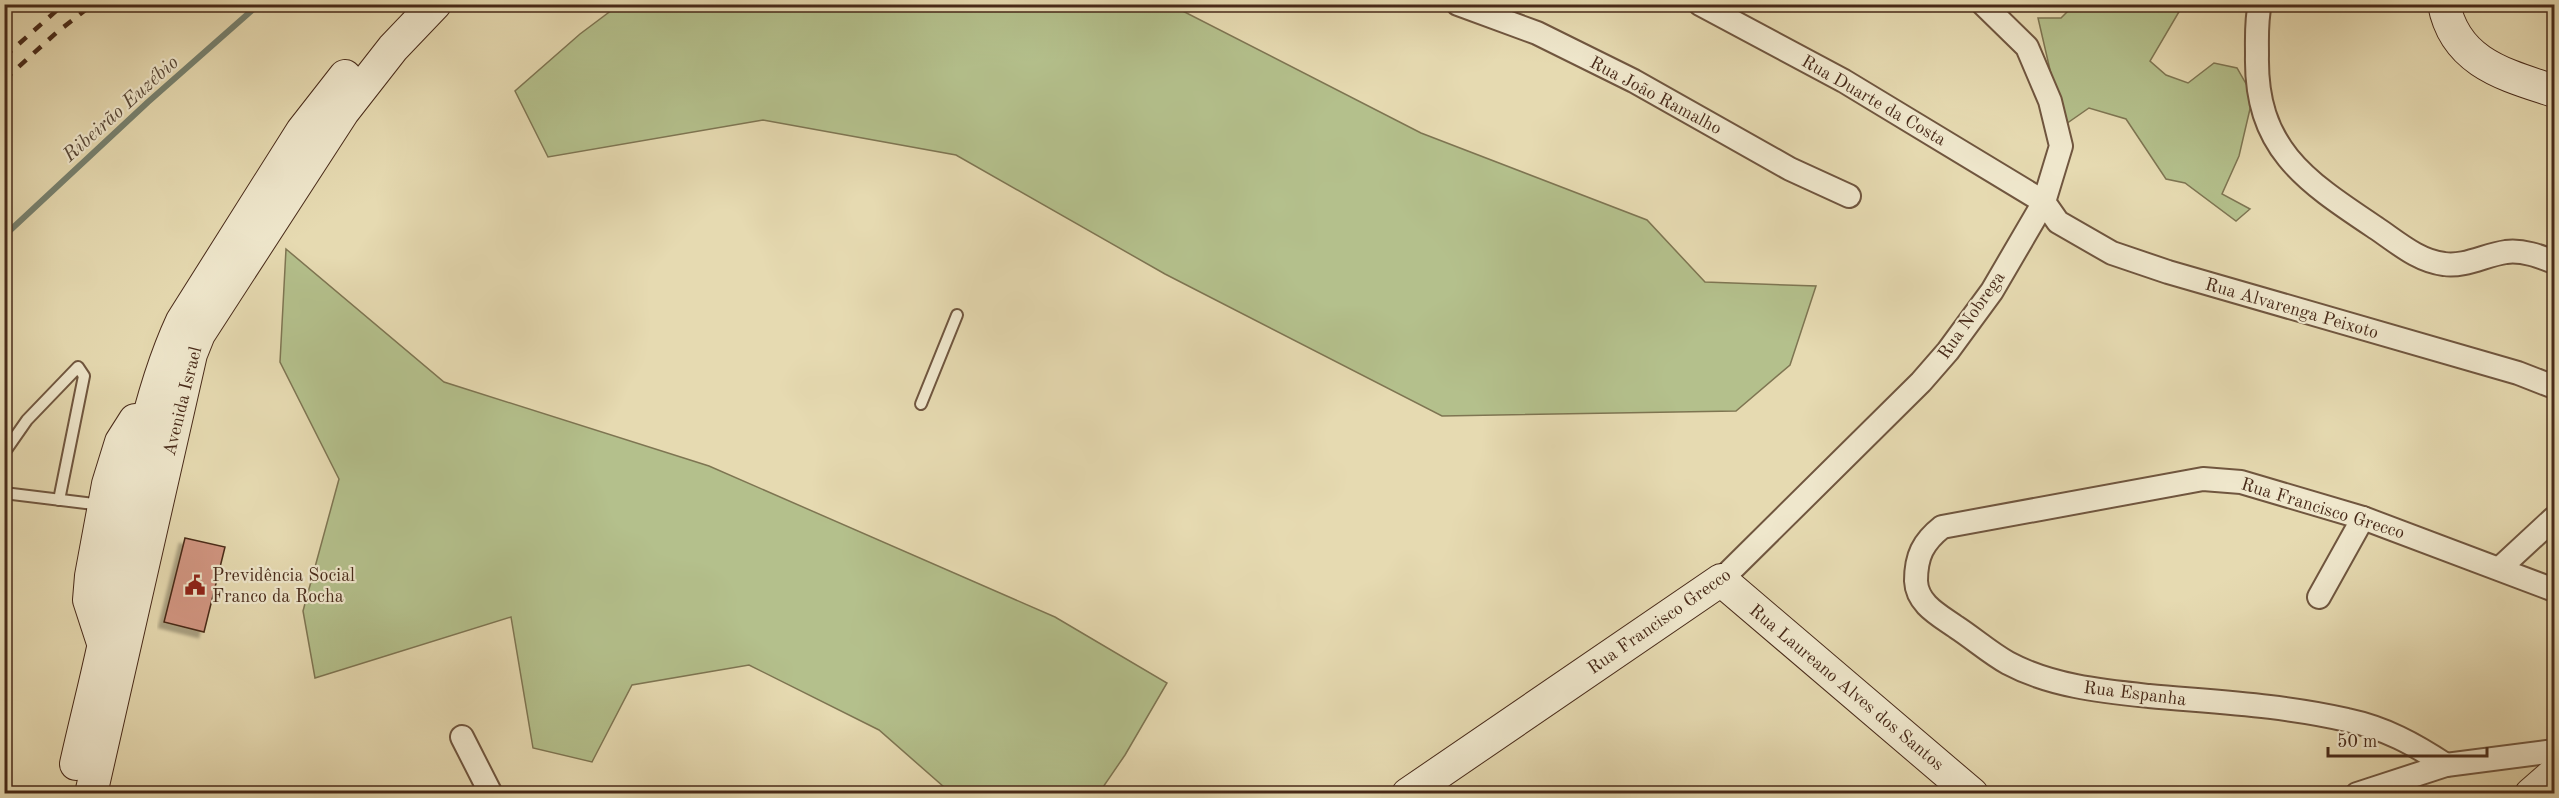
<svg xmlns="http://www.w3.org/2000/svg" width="2559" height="798" font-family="'Old Standard TT',serif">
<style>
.green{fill:#b4c08c;stroke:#7e7552;stroke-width:1.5}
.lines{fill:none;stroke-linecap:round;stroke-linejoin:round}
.stream{stroke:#77816f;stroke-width:6}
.building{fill:#d29682;stroke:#482a19;stroke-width:1.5;filter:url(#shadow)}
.lane-casing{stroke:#70563f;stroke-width:14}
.street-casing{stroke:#70563f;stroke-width:26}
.secondary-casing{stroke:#482a19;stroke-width:34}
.lane{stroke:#efe7cc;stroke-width:10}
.street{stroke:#efe7cc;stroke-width:22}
.secondary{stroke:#efe7cc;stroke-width:32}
.rail{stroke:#482a19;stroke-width:4.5;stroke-dasharray:10 10;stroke-linecap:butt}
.labels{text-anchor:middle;stroke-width:4.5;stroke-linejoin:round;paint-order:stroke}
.street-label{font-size:18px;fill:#482a19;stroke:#efe7cc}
.poi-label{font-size:18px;fill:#482a19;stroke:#efe7cc;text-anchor:start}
.water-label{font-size:20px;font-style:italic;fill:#584736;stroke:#efe7cc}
</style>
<defs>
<filter id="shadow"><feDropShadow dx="-5.5" dy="5.5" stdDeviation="1.5" flood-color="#0004"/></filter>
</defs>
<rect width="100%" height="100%" fill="#e6dab1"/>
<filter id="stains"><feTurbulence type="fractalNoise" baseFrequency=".00333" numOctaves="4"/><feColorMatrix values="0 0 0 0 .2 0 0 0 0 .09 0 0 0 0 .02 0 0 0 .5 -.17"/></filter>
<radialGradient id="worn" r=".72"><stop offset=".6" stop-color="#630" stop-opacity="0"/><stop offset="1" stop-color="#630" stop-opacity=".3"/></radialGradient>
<g class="green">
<polygon points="620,4 1171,5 1421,133 1647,220 1705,282 1816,286 1790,365 1736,411 1442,416 1165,274 956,155 763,120 548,157 515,91 580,34"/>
<polygon points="2074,5 2183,5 2150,61 2166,75 2188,83 2214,63 2237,68 2253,96 2239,156 2222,194 2250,209 2236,221 2185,183 2166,179 2126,119 2089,108 2063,126 2038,18 2061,18"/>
<polygon points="286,249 444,382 709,466 1055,617 1167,683 1125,755 1099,793 952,794 879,730 749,665 632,685 592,762 533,748 511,617 315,678 303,611 339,479 280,362"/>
</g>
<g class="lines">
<polyline class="stream" points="4,236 148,102 259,4"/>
</g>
<polygon class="building" points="185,538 225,547 204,632 164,622"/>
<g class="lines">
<g class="lane-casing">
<g id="lane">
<polyline points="921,404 957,315"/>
<polyline points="4,453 27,420 78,367 84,376 59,500"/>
<polyline points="4,493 102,505"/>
</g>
</g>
<g class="street-casing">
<g id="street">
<polyline points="1458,4 1537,33 1634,81 1790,169 1849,196"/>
<polyline points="1700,4 1844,81 2044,202 2058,222 2112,253 2168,272 2518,373 2554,387"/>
<path d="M2260,4C2256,20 2257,38 2257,55C2255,148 2304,180 2376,228C2397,242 2418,261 2444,264C2465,267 2485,255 2506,252C2523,250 2539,256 2554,262"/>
<polyline points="2500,568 2554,518"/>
<polyline points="1721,580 1921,382 1948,351 1992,291 2044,202 2061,146 2050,101 2027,47 1983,4"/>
<polyline points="2319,597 2363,518"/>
<polyline points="462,737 491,794"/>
<path d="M2446,765C2414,744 2385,728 2347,720C2283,705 2214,702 2149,696C2101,691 2051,686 2008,663C1990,653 1973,638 1956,627C1939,615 1917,604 1916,581C1916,556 1923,542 1942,527L2203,479L2241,482L2363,518L2554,590"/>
<polyline points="2357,794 2446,765 2554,751"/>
</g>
</g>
<g class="secondary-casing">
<g id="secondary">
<path d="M2444,4C2455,63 2506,75 2554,91"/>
<polyline points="103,643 89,600 91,576 108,484 121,442 135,420"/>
<path d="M76,764C88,710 103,655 113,599C128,510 144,403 182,321L302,131L345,76"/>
<polyline points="91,794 191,354 199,334 343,112 393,48 435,4"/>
<polyline points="1408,794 1721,580 1972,794"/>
<polyline points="2531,794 2554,774"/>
</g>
</g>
<use href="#lane" class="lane"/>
<use href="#street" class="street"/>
<use href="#secondary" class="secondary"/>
<g class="rail">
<polyline points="4,57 64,4"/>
<polyline points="4,80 56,33 93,4"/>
</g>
</g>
<defs>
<g id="civic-bare" transform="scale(1.62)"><path d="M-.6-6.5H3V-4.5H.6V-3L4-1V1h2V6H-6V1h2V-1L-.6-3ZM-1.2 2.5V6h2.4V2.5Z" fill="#8f2418" stroke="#efe7cc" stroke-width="2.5" paint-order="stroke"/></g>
</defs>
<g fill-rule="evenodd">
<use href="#civic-bare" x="195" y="585"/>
</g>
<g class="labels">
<g class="street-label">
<text transform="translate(1656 95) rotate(28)" y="6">Rua João Ramalho</text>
<text transform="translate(1874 100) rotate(30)" y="6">Rua Duarte da Costa</text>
<text transform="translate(2292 308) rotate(16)" y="6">Rua Alvarenga Peixoto</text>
<text transform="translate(1971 315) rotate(-55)" y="6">Rua Nobrega</text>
<text transform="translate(182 401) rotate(-76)" y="6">Avenida Israel</text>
<text transform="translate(2323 508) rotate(17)" y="6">Rua Francisco Grecco</text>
<text transform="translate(1659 621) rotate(-35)" y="6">Rua Francisco Grecco</text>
<text transform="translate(1847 687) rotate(40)" y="6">Rua Laureano Alves dos Santos</text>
<text transform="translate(2135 693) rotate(7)" y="6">Rua Espanha</text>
</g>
<g class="poi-label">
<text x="212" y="581">Previdência Social<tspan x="212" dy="21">Franco da Rocha</tspan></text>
</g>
<g class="water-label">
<text transform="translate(120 108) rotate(-42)" y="7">Ribeirão Euzébio</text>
</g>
</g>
<rect width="2559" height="798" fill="none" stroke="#e6dab1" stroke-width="24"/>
<rect x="6" y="6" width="2547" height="786" fill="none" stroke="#482a19" stroke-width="3"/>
<rect x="12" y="12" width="2535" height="774" fill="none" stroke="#482a19" stroke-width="1.5"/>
<path d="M2328 747v9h159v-9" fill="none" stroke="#482a19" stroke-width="3"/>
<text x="2337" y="747" font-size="18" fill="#482a19" stroke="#efe7cc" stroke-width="4.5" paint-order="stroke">50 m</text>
<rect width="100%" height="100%" filter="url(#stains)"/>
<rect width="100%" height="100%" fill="url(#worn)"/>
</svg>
